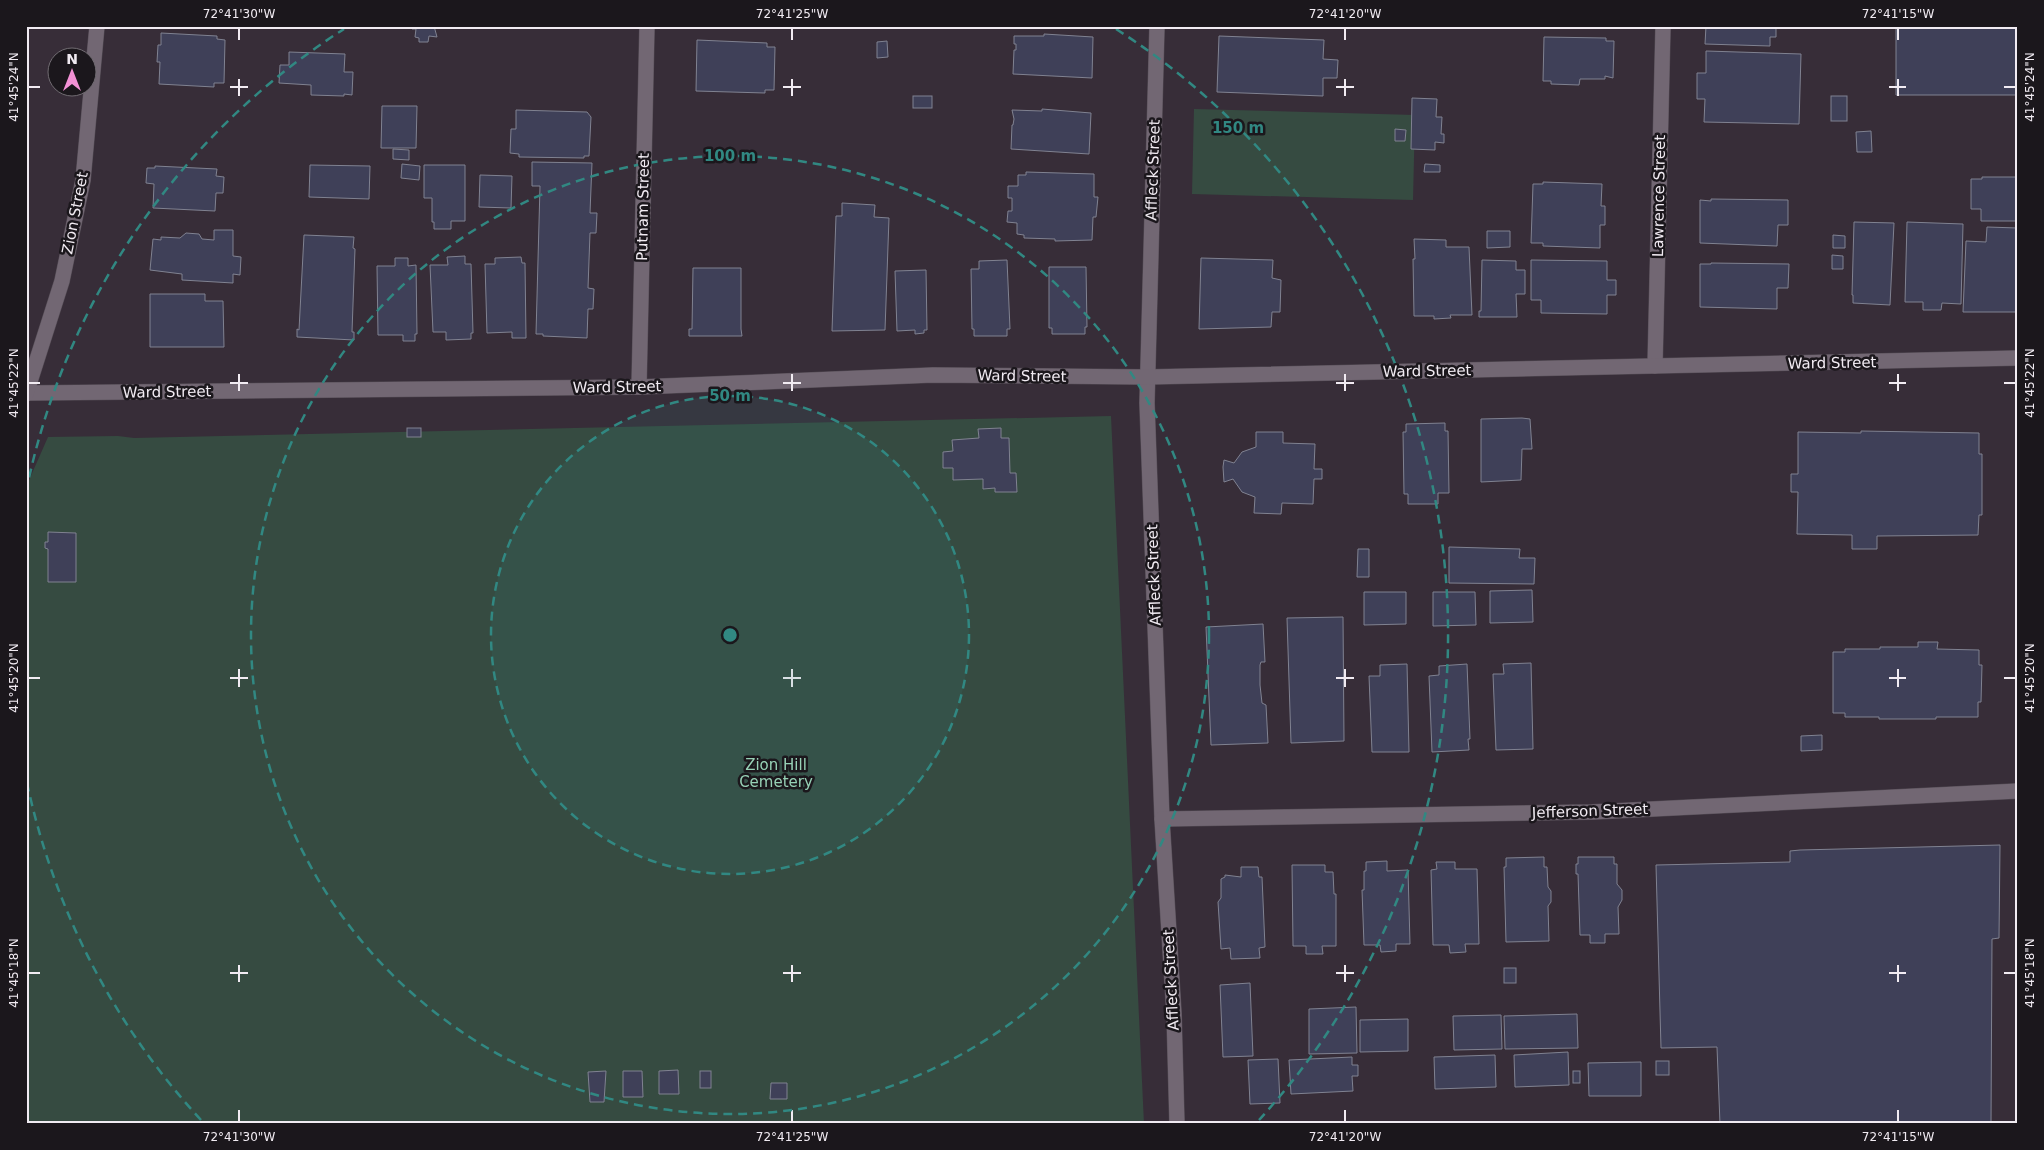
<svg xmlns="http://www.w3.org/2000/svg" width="2044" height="1150" font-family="'DejaVu Sans',sans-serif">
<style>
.green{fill:#364b41}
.building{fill:#3f4058;stroke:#808291}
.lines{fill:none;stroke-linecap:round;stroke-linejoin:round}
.minor-casing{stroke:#554d56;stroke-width:16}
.minor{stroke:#726773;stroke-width:15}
.ticks{fill:none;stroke:#f1ebf2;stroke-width:2}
.ring{fill:none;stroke:#318882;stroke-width:2.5;stroke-dasharray:9 6}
.labels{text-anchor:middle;stroke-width:5;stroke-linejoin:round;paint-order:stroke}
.street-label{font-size:15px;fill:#f1ebf2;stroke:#1b171c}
.park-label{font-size:15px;fill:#97d1b6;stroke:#1b171c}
.centre{fill:#318882;stroke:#1b171c;stroke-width:2.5}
.ring-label{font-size:15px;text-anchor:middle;font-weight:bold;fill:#318882;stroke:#1b171c;stroke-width:5;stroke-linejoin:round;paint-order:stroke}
.neatline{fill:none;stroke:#f1ebf2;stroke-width:2}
.ticks-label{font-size:12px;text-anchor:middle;fill:#f1ebf2}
</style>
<rect width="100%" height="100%" fill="#372d38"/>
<g class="green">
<polygon points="1194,109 1415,115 1413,200 1192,194"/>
<polygon points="1111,416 1144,1124 26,1124 26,487 48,437 118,436 134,438"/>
</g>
<g class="building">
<polygon points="412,26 434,26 437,37 429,36 428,42 419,42 419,38 415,37 416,29 412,29"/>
<polygon points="1706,26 1776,26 1776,37 1770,37 1770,46 1705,44"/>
<polygon points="1884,26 2018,26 2018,95 1896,95 1896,28"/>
<polygon points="161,33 217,36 217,39 225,40 224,83 214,83 214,87 159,84 160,62 157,62 158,45 161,45"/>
<polygon points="1044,34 1093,37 1092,78 1013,74 1014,50 1016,50 1016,44 1014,44 1014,36 1044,36"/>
<polygon points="1219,36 1324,40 1323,59 1338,60 1337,78 1323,78 1323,96 1217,92"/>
<polygon points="1544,37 1606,38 1606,41 1614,41 1613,78 1605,76 1605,79 1580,79 1579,85 1551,84 1551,81 1543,81"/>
<polygon points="697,40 767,43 767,47 775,47 774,90 765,90 765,93 696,91"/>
<polygon points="887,41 888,57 877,58 877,42"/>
<polygon points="1706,51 1801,54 1799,124 1704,122 1705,99 1697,99 1697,73 1706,73"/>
<polygon points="289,52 345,54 344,72 353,72 352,95 344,94 344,96 311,95 311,85 279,83 280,65 289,65"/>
<rect x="913" y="96" width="19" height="12"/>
<rect x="1831" y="96" width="16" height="25"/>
<polygon points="1412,98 1437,99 1436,117 1442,117 1441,134 1444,134 1444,143 1435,142 1435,150 1411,149"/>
<polygon points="382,106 417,106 416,148 381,148"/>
<polygon points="1042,109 1091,113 1089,154 1011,149 1012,125 1013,125 1014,119 1012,110 1042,111"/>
<polygon points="516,110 587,112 591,117 589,156 584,156 584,158 519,157 519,154 510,153 511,129 516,129"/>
<polygon points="1395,129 1406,130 1405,141 1395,141"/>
<polygon points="1871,131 1872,152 1857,152 1856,132"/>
<polygon points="393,149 409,150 409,160 393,159"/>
<polygon points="532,162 592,163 590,213 597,213 596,233 590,233 588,288 594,289 593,309 588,309 587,338 543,336 543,334 536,334 540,186 532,186"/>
<polygon points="402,164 420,166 419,180 401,178"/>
<polygon points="1425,164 1440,165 1440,172 1424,172"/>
<polygon points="310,165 370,166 369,199 309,197"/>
<polygon points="424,165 465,165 465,221 451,221 451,229 434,229 434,222 432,222 432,198 424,198"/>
<polygon points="155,166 217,169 216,176 224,177 223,193 216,193 215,211 153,208 154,184 146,183 147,168 155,168"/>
<polygon points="1026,172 1094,174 1094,197 1098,197 1096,217 1093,217 1092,240 1055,241 1055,239 1024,238 1024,235 1017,234 1017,223 1007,222 1008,211 1012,211 1012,198 1008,198 1008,186 1018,186 1018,175 1026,175"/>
<polygon points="480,175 512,176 511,208 479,207"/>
<polygon points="1982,177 2018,177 2018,221 1981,221 1981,209 1971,209 1971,179 1982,179"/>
<polygon points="1543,182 1602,184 1601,206 1605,206 1605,225 1600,225 1600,248 1543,246 1543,243 1531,243 1533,184 1543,184"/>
<polygon points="1711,199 1788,200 1788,225 1778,225 1777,246 1700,243 1700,200 1711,201"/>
<polygon points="842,203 875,205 874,217 889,218 885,330 832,331 836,216 842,216"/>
<polygon points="1854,222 1894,223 1890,305 1853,303 1853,295 1852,295"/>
<polygon points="1907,222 1963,224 1961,304 1942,303 1941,310 1923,310 1923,302 1905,302"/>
<polygon points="1987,227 2018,228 2018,312 1963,312 1966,241 1986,242"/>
<polygon points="214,230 233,230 233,256 241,257 240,275 233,274 233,283 182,280 182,274 150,270 153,239 161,240 161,237 180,238 186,233 199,234 202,239 214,240"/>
<polygon points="1487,231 1510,231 1510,247 1487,248"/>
<polygon points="304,235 354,237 353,248 355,249 352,332 354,332 354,340 297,337 297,329 299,330"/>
<polygon points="1833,235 1845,236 1845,248 1833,248"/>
<polygon points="1414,239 1446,240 1446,247 1469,247 1472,315 1450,315 1451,318 1434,319 1434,316 1414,316 1413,259 1415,259"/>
<polygon points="1832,255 1843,256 1843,269 1832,269"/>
<polygon points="465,256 465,264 471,264 473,333 471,333 471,339 446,340 446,332 433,332 430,265 448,265 447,257"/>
<polygon points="521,257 522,263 525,263 526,338 512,338 512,332 487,333 485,264 495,264 495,258"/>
<polygon points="395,258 408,258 408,266 416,265 417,334 415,334 415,341 403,341 403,335 378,335 377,266 395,266"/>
<polygon points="1201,258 1273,260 1272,278 1281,280 1280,312 1272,312 1271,327 1199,329"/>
<polygon points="1007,260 1010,329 1007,329 1007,336 974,336 974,329 972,329 971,269 979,269 979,261"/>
<polygon points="1482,260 1516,261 1516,270 1525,270 1525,294 1516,294 1517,317 1479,317 1479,311 1481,311"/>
<polygon points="1531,260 1607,261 1607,280 1616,280 1616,295 1607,295 1607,314 1541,313 1541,300 1531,300"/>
<polygon points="1711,263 1789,264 1788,288 1777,288 1777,309 1700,307 1700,264 1711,264"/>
<polygon points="1049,267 1086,267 1087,327 1085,327 1085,334 1052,334 1052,328 1049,328"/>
<polygon points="693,268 741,268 741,329 742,336 689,336 689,329 692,329"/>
<polygon points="926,270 927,330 924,330 924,333 915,334 915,330 897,331 895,271"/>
<polygon points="150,294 205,294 205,301 223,301 224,347 150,347"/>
<polygon points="1522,418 1530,419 1532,449 1522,449 1521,480 1481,482 1481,419"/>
<polygon points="1445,423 1445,431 1448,431 1449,493 1438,493 1438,504 1408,504 1408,494 1404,494 1403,432 1406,432 1406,424"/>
<rect x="407" y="428" width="14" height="9"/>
<polygon points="1001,428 1001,438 1009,438 1010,473 1016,473 1017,492 995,492 995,488 983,489 983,479 953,480 953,468 943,468 943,452 953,451 952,440 979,438 978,429"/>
<polygon points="1861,431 1979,433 1979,454 1982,454 1982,515 1979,515 1978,535 1877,536 1877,549 1852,549 1852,535 1797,534 1798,492 1791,492 1791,474 1798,474 1798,432 1861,433"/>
<polygon points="1256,432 1283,432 1283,443 1315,444 1314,469 1322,469 1322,479 1314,479 1313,504 1282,503 1281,514 1254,513 1255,497 1242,492 1233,479 1224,482 1223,467 1224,460 1234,463 1242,452 1256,447"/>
<polygon points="48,532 76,533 76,582 48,582 48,549 45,548 45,542 48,542"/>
<polygon points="1449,547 1520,549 1519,558 1535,558 1534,584 1449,583"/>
<polygon points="1358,549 1369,549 1369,577 1357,577"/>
<polygon points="1532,590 1533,622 1490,623 1490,591"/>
<polygon points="1364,592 1406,592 1406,624 1364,625"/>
<polygon points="1433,592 1475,592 1476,625 1433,626"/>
<polygon points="1343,617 1344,741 1291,743 1287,618"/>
<polygon points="1263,624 1265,662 1261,662 1260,665 1260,685 1262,703 1266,705 1268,743 1211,745 1206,627"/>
<polygon points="1918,642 1938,642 1937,649 1979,650 1979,665 1982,665 1981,702 1978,702 1978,717 1936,717 1936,719 1879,719 1879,717 1845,717 1845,713 1833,713 1833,652 1845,652 1845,649 1880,649 1880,647 1918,647"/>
<polygon points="1531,663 1533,749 1496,750 1493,674 1504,674 1503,664"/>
<polygon points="1407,664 1409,752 1372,752 1369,676 1380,676 1380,665"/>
<polygon points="1467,664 1470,739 1468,739 1469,750 1432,752 1429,676 1439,675 1439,666"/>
<polygon points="1822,735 1822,750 1801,751 1801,736"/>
<polygon points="2000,845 1999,938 1992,939 1991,1124 1720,1124 1717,1047 1661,1048 1656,865 1790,862 1790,851 1800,850"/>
<polygon points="1544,857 1544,867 1547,867 1548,887 1551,891 1551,902 1548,906 1549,941 1506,942 1504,867 1506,867 1506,858"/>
<polygon points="1578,857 1614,857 1614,864 1617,864 1617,884 1622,890 1622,900 1618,907 1619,934 1605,934 1605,943 1590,943 1590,935 1580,935 1578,874 1576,874 1576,864 1578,864"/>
<polygon points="1387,861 1387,871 1408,870 1410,944 1396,944 1396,951 1381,952 1380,945 1364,945 1362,890 1364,890 1364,871 1366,871 1366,862"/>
<polygon points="1436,862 1455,862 1455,869 1477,869 1479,944 1465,944 1466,952 1450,953 1449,945 1433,945 1431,870 1437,869"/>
<polygon points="1292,865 1325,865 1325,872 1333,872 1334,894 1336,894 1336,946 1322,946 1323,954 1306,954 1306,946 1293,946"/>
<polygon points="1241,867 1258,867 1259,877 1262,877 1265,947 1259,948 1260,958 1231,959 1230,948 1221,949 1218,902 1221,898 1221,879 1225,877 1225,875 1241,877"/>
<rect x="1504" y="968" width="12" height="15"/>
<polygon points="1250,983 1253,1056 1223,1057 1220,985"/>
<polygon points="1356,1007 1357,1053 1309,1054 1309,1009"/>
<polygon points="1577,1014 1578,1048 1505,1049 1504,1016"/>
<polygon points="1501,1015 1502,1049 1454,1050 1453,1016"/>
<polygon points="1408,1019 1408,1051 1360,1052 1360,1020"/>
<polygon points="1568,1052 1569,1085 1515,1087 1514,1055"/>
<polygon points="1495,1055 1496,1087 1435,1089 1434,1057"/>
<polygon points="1352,1057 1352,1065 1358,1065 1358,1076 1352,1076 1353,1091 1291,1094 1289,1060"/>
<polygon points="1278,1059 1280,1103 1250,1104 1248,1060"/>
<rect x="1656" y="1061" width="13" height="14"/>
<polygon points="1641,1062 1641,1096 1589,1096 1588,1063"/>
<polygon points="678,1070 679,1094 659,1094 659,1071"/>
<polygon points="606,1071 604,1102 590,1102 588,1072"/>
<polygon points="623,1071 642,1071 643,1097 623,1097"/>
<rect x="700" y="1071" width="11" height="17"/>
<rect x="1573" y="1071" width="7" height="12"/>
<polygon points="771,1083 787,1083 787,1099 770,1099"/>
</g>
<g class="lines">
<g class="minor-casing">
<g id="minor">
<polyline points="1157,26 1147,403 1162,819 1174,1014 1177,1124"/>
<polyline points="1655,366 1663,26"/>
<polyline points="639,387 647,26"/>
<polyline points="26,393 639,387 933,375 1147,377 2018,358"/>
<polyline points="26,394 62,281 83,180 97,26"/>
<polyline points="1162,819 1592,812 2018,791"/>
</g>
</g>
<use href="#minor" class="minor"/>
</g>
<path class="ticks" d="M239,28V40M792,28V40M1345,28V40M1898,28V40M239,79V96M792,79V96M1345,79V96M1898,79V96M28,87H40M230,87H248M783,87H801M1336,87H1354M1889,87H1906M2004,87H2016M239,374V391M792,374V391M1345,374V391M1898,374V391M28,383H40M230,383H248M783,383H801M1336,383H1354M1889,383H1906M2004,383H2016M239,669V687M792,669V687M1345,669V687M1898,669V687M28,678H40M230,678H248M783,678H801M1336,678H1354M1889,678H1906M2004,678H2016M239,965V982M792,965V982M1345,965V982M1898,965V982M28,973H40M230,973H248M783,973H801M1336,973H1354M1889,973H1906M2004,973H2016M239,1110V1122M792,1110V1122M1345,1110V1122M1898,1110V1122"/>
<circle cx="730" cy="635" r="239" fill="#318882" fill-opacity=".12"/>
<g class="ring">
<circle cx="730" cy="635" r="239"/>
<circle cx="730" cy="635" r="479"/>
<path d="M201 1120A718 718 0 0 1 26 778M26 492A718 718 0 0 1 344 29M1116 29A718 718 0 0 1 1259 1120"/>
</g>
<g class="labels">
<g class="street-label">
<text transform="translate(1153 170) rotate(-88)" y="5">Affleck Street</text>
<text transform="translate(1659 196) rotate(-89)" y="5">Lawrence Street</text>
<text transform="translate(643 207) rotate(-89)" y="5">Putnam Street</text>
<text transform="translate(75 213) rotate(-79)" y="5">Zion Street</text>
<text transform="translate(1832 363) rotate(-1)" y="5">Ward Street</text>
<text transform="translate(1427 371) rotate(-1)" y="5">Ward Street</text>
<text transform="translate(1022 376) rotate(1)" y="5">Ward Street</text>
<text transform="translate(617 387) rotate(-1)" y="5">Ward Street</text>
<text transform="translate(167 392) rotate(-1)" y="5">Ward Street</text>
<text transform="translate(1154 575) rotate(-92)" y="5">Affleck Street</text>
<text transform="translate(1590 811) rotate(-2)" y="5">Jefferson Street</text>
<text transform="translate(1171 980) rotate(-93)" y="5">Affleck Street</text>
</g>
<g class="park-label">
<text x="776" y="770">Zion Hill<tspan x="776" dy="17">Cemetery</tspan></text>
</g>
</g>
<circle cx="730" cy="635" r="8" class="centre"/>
<g class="ring-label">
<text x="1238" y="133">150 m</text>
<text x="730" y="161">100 m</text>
<text x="730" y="401">50 m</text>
</g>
<rect width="2044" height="1150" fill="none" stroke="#1b171c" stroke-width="55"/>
<g transform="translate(72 72)"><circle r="24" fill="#1b171c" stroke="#716c72"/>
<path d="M0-4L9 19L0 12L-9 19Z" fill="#f391d5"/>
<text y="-8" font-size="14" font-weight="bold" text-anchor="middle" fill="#f1ebf2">N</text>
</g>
<rect x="28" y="28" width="1988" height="1094" class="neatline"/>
<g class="ticks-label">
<text x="239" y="18">72°41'30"W</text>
<text x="792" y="18">72°41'25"W</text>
<text x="1345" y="18">72°41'20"W</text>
<text x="1898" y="18">72°41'15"W</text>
<text transform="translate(14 87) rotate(-90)" y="4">41°45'24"N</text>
<text transform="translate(2030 87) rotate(-90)" y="4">41°45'24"N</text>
<text transform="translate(14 383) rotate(-90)" y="4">41°45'22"N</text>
<text transform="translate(2030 383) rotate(-90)" y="4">41°45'22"N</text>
<text transform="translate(14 678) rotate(-90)" y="4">41°45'20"N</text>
<text transform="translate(2030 678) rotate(-90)" y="4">41°45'20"N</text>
<text transform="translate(14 973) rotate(-90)" y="4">41°45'18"N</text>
<text transform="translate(2030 973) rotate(-90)" y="4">41°45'18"N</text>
<text x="239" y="1141">72°41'30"W</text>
<text x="792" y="1141">72°41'25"W</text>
<text x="1345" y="1141">72°41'20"W</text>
<text x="1898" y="1141">72°41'15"W</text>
</g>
</svg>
